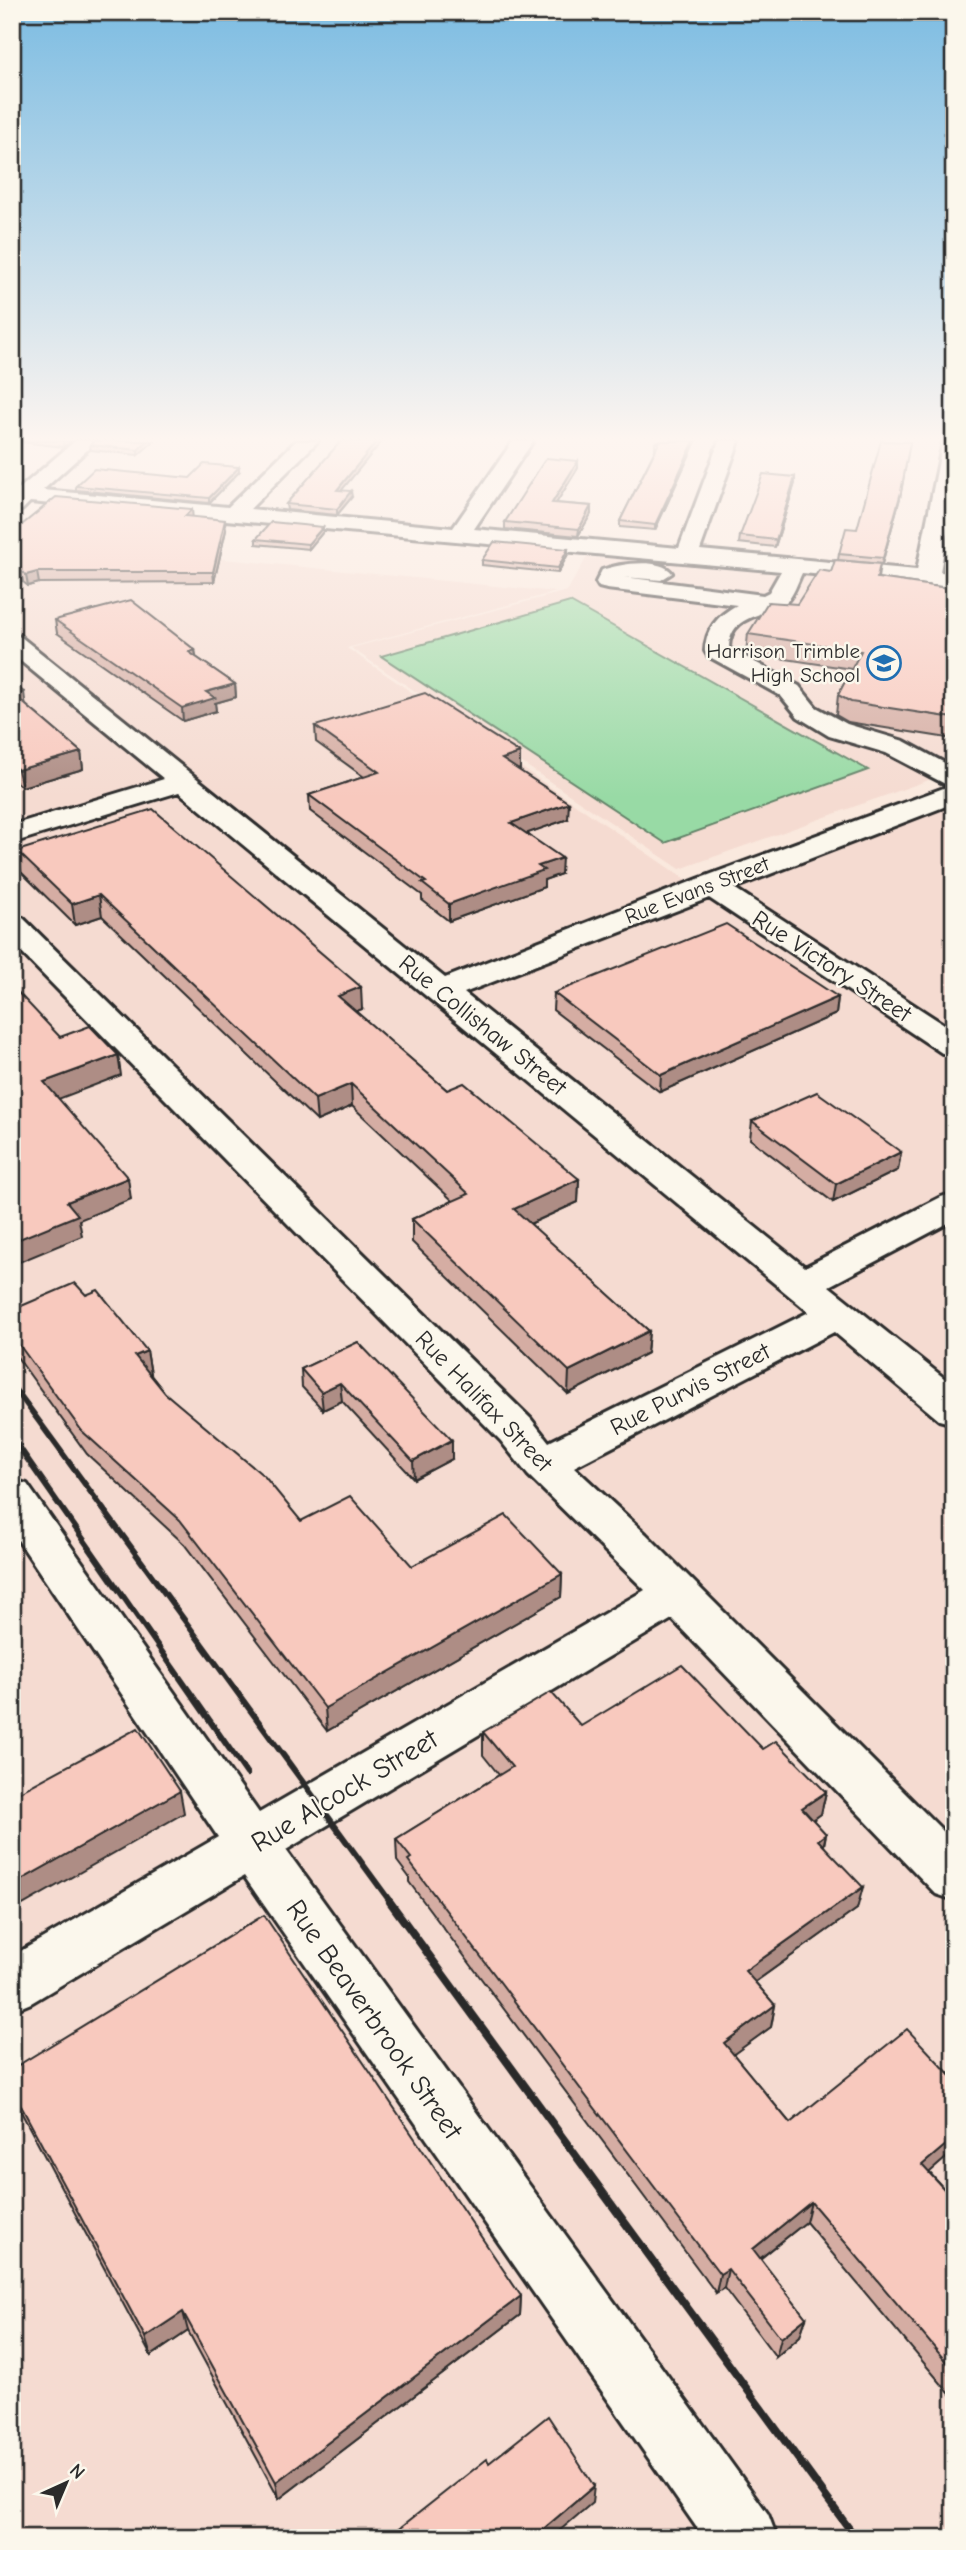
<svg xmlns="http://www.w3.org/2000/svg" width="966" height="2550" font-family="'Comic Neue',sans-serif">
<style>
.built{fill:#f5dbd1}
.green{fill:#98daa5;stroke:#628268;stroke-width:2}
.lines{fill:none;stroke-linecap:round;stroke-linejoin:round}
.minor-casing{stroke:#2b2b2b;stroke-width:6}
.minor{fill:#fbf7ec;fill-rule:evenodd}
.rail-far2{stroke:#2b2b2b;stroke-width:5}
.rail-far1{stroke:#2b2b2b;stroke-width:6}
.rail{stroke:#2b2b2b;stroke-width:8}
.wall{fill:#d5ada3;stroke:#2b2b2b;stroke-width:2}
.shaded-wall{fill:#ae8d85;stroke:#2b2b2b;stroke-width:2}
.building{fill:#f8c9be;stroke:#2b2b2b;stroke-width:2}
.labels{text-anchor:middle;stroke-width:5;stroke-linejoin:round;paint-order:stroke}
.far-poi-label{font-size:21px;fill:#2b2b2b;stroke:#fbf7ec;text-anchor:end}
.far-street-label{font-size:21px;fill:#2b2b2b;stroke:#fbf7ec}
.street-label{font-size:24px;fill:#2b2b2b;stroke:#fbf7ec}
.near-street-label{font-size:28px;fill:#2b2b2b;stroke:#fbf7ec}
</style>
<rect width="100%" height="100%" fill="#fae9de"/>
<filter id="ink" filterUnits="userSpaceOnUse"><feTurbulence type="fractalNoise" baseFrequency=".0143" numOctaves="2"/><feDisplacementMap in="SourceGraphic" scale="14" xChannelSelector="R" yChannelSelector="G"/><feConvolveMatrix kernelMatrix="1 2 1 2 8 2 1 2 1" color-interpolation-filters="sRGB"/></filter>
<g filter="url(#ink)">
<g class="built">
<polygon points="12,538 556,592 347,648 711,897 954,803 954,2538 12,2538"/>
<polygon points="587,557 954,586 954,771 680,869 351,648 567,591"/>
</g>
<polygon class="green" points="570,602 868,770 665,843 381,656"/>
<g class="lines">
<g class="minor-casing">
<path id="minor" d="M75,441H97L43,490L228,507L296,441H318L250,509L453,528L513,441H533L474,529L679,548L719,441H739L700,550L917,570L943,441H954V492L940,572L954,573V587L802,573C798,581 793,597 786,602C765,618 730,613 729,648L799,686L816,707L847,724L904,741L954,768V803L734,888L954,1031V1056L942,1053L709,898L464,993L805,1267L941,1197L954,1193V1220L829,1286L954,1386V1424L939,1420L834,1332L574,1467L646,1534L954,1842V1900L936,1894L672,1619L286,1850L768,2514L777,2538H704L244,1876L31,2003L12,2011V1956L218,1837L12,1531V1480L27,1484L259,1813L645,1590L528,1475L501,1441L12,943V916L23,918L531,1419L549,1442L809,1312L179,792L12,843V825L164,779L12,654V635L21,637L445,978L698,879L949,786L886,753L829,736L798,717L781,696L708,656L705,651C706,629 717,616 737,605L607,589L599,587L596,582L602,570C618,564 661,557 672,573L661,580L624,577L763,595L769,592L781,571L30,502L22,510L12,511V495Z"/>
</g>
<use href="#minor" class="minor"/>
<polyline class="rail-far2" points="12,1385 20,1396"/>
<g class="rail-far1">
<polyline points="19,1394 392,1904"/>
<polyline points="12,1437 247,1774"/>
</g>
<polyline class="rail" points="390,1902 856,2538"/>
</g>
<g class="wall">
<polygon points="12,441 71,441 64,447"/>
<polygon points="94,441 154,441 138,455 91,450 90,445"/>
<polygon points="341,441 382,441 341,490 352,497 337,515 287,510 286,504"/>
<polygon points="696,441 655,530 620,527 620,521 656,448 655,448 655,443"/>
<polygon points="578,468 556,503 591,506 591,514 578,536 505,529 505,522"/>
<polygon points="239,472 209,503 76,490 76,486 190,478"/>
<polygon points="795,477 795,483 775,547 739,543 740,536"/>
<polygon points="900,498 882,564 838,560 839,554 857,529"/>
<polygon points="192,517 226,530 214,582 39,583 28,586 23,582 12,533"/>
<polygon points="323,532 309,549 256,544 256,539"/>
<polygon points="568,549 568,554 558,573 482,565 482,560"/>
<polygon points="880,564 878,578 954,589 954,739 848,722 836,715 838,695 852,669 746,653 748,634 797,604 831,572"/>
<polygon points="55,620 195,650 196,657 235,684 236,697 215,703 216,711 183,721 57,633"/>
<polygon points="12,683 26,705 81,752 83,769 22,787 12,779"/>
<polygon points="315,726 520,753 520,769 518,769 568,819 527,833 561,874 544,880 544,887 449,921 422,900 422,895 310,811 309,795 364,777 316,742"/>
<polygon points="17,851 362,1009 355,1011 447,1090 579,1179 578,1202 530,1224 649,1331 647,1353 568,1394 412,1242 412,1219 453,1201 352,1106 317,1121 102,916 75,925 21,872"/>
<polygon points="554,993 838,997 836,1014 660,1092 553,1010"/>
<polygon points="752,1121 901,1152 898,1170 833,1202 750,1139"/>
<polygon points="86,1295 147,1351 151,1374 150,1374 165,1393 301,1521 412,1566 562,1574 561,1597 327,1731 184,1544 87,1454 12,1350 12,1310"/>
<polygon points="358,1342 452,1459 414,1479 342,1401 323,1410 302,1387 301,1369"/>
<polygon points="581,1726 763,1749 826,1792 821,1814 813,1820 826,1834 824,1846 857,1909 755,1982 775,2005 771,2027 733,2054 790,2123 954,2151 929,2172 954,2200 954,2399 806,2222 760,2259 806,2318 800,2336 776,2357 724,2288 716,2293 409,1882 409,1877 397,1861 396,1839 499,1775 483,1755 483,1732"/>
<polygon points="12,2069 521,2296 520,2315 279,2499 188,2331 151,2356 12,2095"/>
</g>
<g class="shaded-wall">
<polygon points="64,441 71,441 64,447 63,442"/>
<polygon points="147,441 154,441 138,455 138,450"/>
<polygon points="377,441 382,441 337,496 337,490"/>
<polygon points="694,441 696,441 655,530 655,525"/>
<polygon points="910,442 900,498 882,564 883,558"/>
<polygon points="578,461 578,468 552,510 552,503"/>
<polygon points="239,467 239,472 209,503 209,498"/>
<polygon points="795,477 795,483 775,547 776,540"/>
<polygon points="351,491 352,497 337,515 337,509"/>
<polygon points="591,506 591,514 578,536 579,529"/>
<polygon points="192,509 193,520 185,516"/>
<polygon points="225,520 226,530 214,582 213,572"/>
<polygon points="323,527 323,532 309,549 308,544"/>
<polygon points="568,549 568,554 558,573 558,568"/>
<polygon points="21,571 23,582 12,584 12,573"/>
<polygon points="37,572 39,583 28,586 26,575"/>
<polygon points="195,650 197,663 189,652"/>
<polygon points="235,684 236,697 215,703 216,711 183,721 182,708 206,692"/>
<polygon points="24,692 26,709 14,695"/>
<polygon points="81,752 83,769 22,787 18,770"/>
<polygon points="520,753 520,769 502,775 502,759"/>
<polygon points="569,803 568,819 511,839 511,823"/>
<polygon points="562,858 561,874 544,880 544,887 449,921 449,904 538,866"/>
<polygon points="99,895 102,916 75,925 72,904"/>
<polygon points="361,987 362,1009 339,1018 338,996"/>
<polygon points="838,997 836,1014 660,1092 661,1075"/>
<polygon points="118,1055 121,1075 48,1103 44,1082"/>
<polygon points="351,1084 352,1106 317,1121 315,1099"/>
<polygon points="901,1152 898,1170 833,1202 836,1184"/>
<polygon points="128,1178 131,1199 79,1220 82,1236 12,1265 12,1242 67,1202"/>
<polygon points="579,1179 578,1202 514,1231 514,1209"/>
<polygon points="649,1331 647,1353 568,1394 569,1371"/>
<polygon points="147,1351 151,1374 139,1379 135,1356"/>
<polygon points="340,1383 342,1401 323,1410 321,1392"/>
<polygon points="452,1440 452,1459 414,1479 413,1461"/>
<polygon points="562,1574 561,1597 327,1731 325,1708"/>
<polygon points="180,1791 184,1813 12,1911 12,1885"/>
<polygon points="826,1792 821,1814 797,1831 802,1808"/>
<polygon points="826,1834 821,1856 818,1840"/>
<polygon points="863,1887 857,1909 741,1992 745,1971"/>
<polygon points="775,2005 771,2027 720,2064 724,2043"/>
<polygon points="954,2138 954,2151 915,2185 922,2165"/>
<polygon points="811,2202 806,2222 748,2268 753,2249"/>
<polygon points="728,2269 724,2288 716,2293 720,2274"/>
<polygon points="521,2296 520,2315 279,2499 276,2482"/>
<polygon points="183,2312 188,2331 151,2356 145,2337"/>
<polygon points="806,2318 800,2336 776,2357 781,2338"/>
<polygon points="594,2486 592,2503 551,2538 540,2538 541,2531"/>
</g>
<g class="building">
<polygon points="94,441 147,441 138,450 90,445"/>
<polygon points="341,441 377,441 337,490 351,491 337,509 286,504"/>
<polygon points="656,441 694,441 655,525 620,521 659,443 655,443"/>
<polygon points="881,441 910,442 901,492 883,558 839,554 846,528 857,529"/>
<polygon points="546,458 578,461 552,503 591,506 579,529 505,522"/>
<polygon points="204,464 239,467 209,498 76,486 94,469 190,478"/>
<polygon points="763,474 795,477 776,540 740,536"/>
<polygon points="56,497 192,509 185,516 225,520 213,572 37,572 26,575 21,571 12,573 12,533"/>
<polygon points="271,522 323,527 308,544 256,539"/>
<polygon points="494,542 568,549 558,568 482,560"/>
<polygon points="835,560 880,564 877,578 954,589 954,718 851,702 838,695 861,651 748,634 768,602 797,604 819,570 831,572"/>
<polygon points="131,600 195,650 189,652 235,684 206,692 215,698 182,708 55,620"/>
<polygon points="12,683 24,692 14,695 81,752 18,770 12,764"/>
<polygon points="425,693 520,753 502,759 569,803 511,823 562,858 538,866 544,870 449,904 422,883 426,882 309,795 379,772 315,726"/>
<polygon points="153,809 361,987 338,996 447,1090 464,1083 579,1179 514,1209 649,1331 569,1371 412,1219 469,1194 351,1084 315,1099 99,895 72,904 17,851"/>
<polygon points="726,924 838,997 661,1075 554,993"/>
<polygon points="12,986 60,1037 90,1026 118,1055 44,1082 128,1178 67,1202 78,1215 12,1242"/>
<polygon points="817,1092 901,1152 836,1184 752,1121"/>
<polygon points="75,1283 86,1295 98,1290 147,1351 135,1356 165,1393 265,1477 301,1521 350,1496 412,1566 506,1515 562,1574 325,1708 180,1520 82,1431 12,1335 12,1310"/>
<polygon points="358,1342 452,1440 413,1461 340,1383 321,1392 301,1369"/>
<polygon points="682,1665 763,1749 776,1741 826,1792 802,1808 826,1834 818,1840 863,1887 745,1971 775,2005 724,2043 790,2123 907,2029 954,2079 954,2138 922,2165 954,2200 954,2371 811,2202 753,2249 806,2318 781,2338 728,2269 720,2274 408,1860 411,1858 396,1839 512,1767 483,1732 551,1692 581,1726"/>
<polygon points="138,1728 180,1791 12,1885 12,1796"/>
<polygon points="264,1915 521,2296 276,2482 183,2312 145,2337 12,2089 12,2069"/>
<polygon points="548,2416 594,2486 541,2531 545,2538 387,2538 487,2459 489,2463"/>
</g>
</g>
<linearGradient id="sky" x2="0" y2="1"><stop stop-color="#7cbce2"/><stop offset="0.55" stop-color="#fdf5f0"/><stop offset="1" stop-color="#fdf5f0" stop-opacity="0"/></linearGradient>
<rect width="966" height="798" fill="url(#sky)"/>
<defs>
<g id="school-ring" transform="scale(1.75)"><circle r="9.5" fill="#fbf7ec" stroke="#1f6fb2" stroke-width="1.5"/><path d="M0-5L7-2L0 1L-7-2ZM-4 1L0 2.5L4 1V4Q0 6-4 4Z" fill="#1f6fb2"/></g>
</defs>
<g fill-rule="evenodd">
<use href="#school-ring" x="884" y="663"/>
</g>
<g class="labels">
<g class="far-poi-label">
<text x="860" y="658">Harrison Trimble<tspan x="860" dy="24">High School</tspan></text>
</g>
<g class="far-street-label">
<text transform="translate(697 890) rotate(-21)" y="7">Rue Evans Street</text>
</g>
<g class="street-label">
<text transform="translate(832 966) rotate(33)" y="8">Rue Victory Street</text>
<text transform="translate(483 1025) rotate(39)" y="8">Rue Collishaw Street</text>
<text transform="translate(690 1389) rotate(-27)" y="8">Rue Purvis Street</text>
<text transform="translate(484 1401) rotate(46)" y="8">Rue Halifax Street</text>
</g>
<g class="near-street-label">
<text transform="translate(344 1790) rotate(-31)" y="10">Rue Alcock Street</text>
<text transform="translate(375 2019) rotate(55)" y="10">Rue Beaverbrook Street</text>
</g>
</g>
<rect width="966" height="2550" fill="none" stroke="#fbf7ec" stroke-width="42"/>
<rect x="21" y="21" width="924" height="2508" fill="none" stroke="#2b2b2b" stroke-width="2.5" filter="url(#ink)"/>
<g transform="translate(66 2483) rotate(44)" stroke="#fbf7ec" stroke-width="5" paint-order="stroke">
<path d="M0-5L12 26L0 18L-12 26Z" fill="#2b2b2b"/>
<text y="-10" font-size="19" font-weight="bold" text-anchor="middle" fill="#2b2b2b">N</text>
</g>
</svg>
